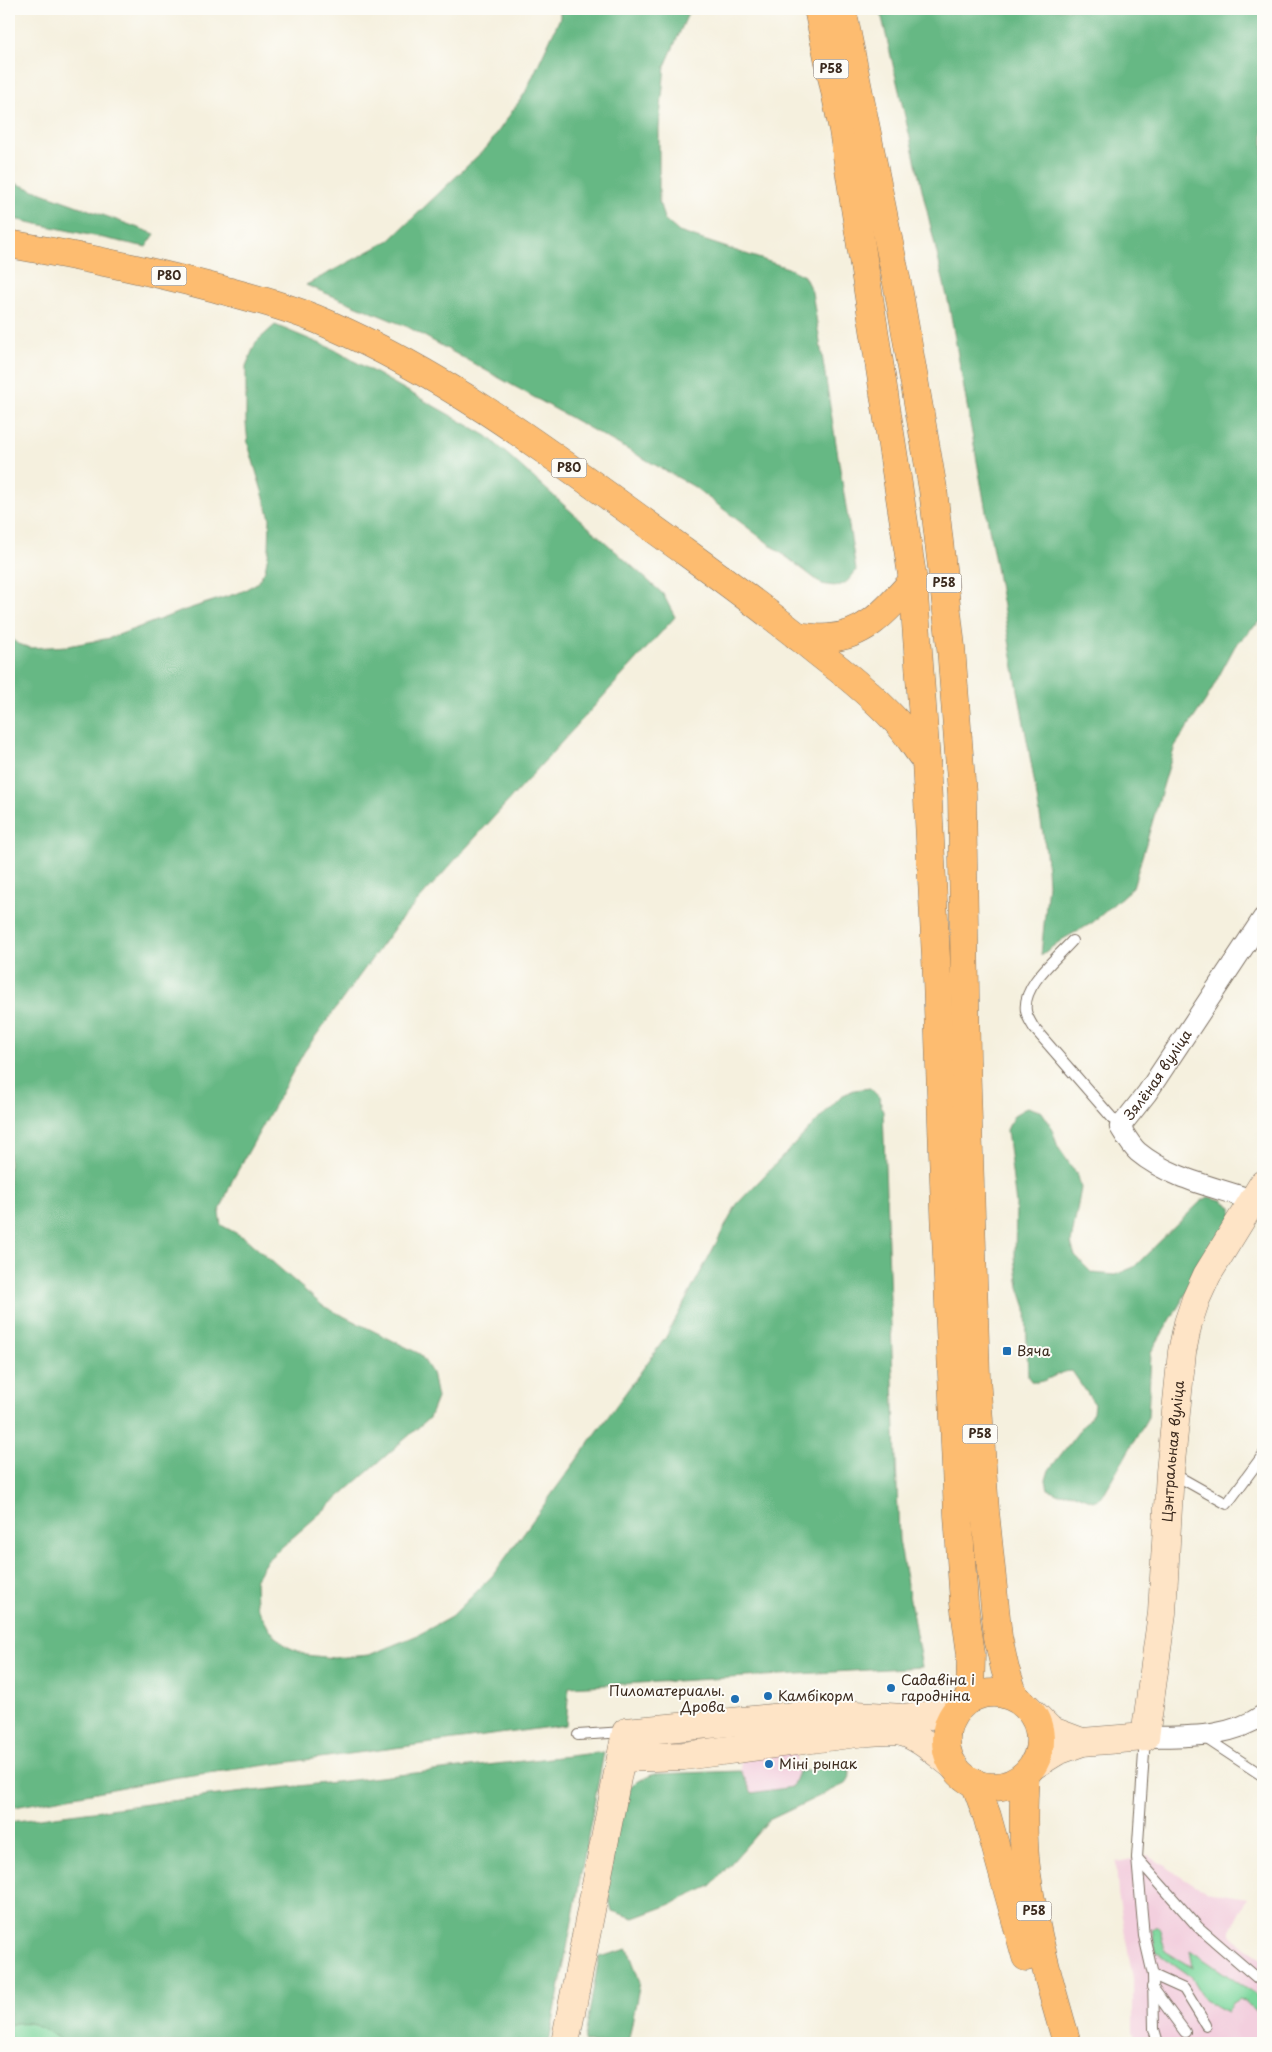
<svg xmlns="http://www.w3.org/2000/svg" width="1272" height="2052" font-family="'Playpen Sans',sans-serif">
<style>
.built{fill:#f3cfde}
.green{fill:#7dd79d;stroke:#5c805e}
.forest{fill:#66b884;stroke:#507151}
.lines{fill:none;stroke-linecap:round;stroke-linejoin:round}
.lane-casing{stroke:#7c6f61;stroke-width:12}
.street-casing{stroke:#7c6f61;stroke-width:22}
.secondary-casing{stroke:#7c6f61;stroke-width:29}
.primary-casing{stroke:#7c6f61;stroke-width:29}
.lane{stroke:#fff;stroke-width:10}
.street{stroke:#fff;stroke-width:20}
.secondary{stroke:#fee4c6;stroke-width:28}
.primary{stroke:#fdbc70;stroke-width:28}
.poi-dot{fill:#1f6fb2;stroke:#fdfcf7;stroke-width:2}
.labels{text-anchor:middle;stroke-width:4;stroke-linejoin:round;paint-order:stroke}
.shield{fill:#fdfcf7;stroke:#75695f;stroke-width:1}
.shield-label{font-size:12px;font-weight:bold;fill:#3b2a1e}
.street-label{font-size:14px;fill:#3b2a1e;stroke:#fdfcf7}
.poi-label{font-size:14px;fill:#3b2a1e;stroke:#fdfcf7;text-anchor:start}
</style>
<rect width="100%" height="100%" fill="#fdfcf7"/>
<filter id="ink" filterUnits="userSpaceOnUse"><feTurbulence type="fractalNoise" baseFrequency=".02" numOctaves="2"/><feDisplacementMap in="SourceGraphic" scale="10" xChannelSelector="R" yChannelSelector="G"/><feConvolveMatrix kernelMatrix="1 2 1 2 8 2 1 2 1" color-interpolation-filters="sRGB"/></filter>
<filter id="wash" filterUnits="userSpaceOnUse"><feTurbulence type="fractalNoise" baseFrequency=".0096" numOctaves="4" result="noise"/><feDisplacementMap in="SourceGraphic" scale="20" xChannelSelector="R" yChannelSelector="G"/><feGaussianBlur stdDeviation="1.12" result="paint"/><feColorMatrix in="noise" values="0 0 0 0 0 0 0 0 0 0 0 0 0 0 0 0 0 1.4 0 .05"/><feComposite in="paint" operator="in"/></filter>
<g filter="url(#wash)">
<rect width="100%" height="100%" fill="#f5f0de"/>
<g class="built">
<polygon points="795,1749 798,1772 792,1787 752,1793 741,1771 740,1756"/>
<polygon points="1149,1856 1205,1891 1247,1898 1231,1929 1231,1934 1240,1944 1263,1959 1263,2043 1138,2043 1133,2032 1133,1979 1118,1894 1116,1862"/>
</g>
<g class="green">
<polygon points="1157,1926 1160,1930 1165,1951 1193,1968 1190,1950 1256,1995 1262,2014 1240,1999 1233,2003 1228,2012 1204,2000 1191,1977 1156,1952 1152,1929"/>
<polygon points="20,2021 39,2025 65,2043 15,2043 9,2036 9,2025"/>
</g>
<g class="forest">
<path d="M560,9H690L665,66L659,128V201L664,219L679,232L788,268L804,276L812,292L856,570C846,586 840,588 822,584L693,486L408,327L306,285L390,240L488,146L525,93L560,18Z"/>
<polygon points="880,9 1263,9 1263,620 1252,628 1235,646 1206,700 1175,746 1133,887 1092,923 1063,939 1041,955 1048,884 1046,851 1032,768 949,305"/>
<polygon points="9,181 155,234 146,247 9,218"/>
<polygon points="275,325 333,349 487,436 663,594 675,617 398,923 304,1052 232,1181 219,1213 221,1225 245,1238 323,1306 420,1354 432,1373 437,1398 429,1418 267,1560 255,1580 256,1605 269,1629 286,1646 306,1655 334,1658 369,1655 418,1635 451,1617 493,1575 666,1337 737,1204 841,1096 854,1090 870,1088 879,1097 883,1112 899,1540 922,1667 569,1687 566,1725 178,1777 9,1808 9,633 16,643 30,648 68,646 110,638 185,610 241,592 257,583 265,570 269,550 270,518 248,444 246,423 246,366 256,342"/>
<path d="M1028,1107L1042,1112L1050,1124L1058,1147L1078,1176L1081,1188L1071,1243L1075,1256L1092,1273L1115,1275L1134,1267L1200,1202L1208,1197L1222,1200L1232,1207V1217L1151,1352L1148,1417L1102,1497L1093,1501L1070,1492L1059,1494L1048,1489L1046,1480L1049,1470L1093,1413L1094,1403L1072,1371C1057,1371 1046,1384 1032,1382L1028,1377L1026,1308L1019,1287L1015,1257L1016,1205L1007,1130L1014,1115Z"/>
<path d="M604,1752L549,2043H65C46,2030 33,2017 9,2025V1822L209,1796Z"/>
<polygon points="840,1765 848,1769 850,1776 847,1783 769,1820 711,1886 669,1905 634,1918 612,1911 607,1891 621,1797 636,1782 654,1774 741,1771 752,1793 792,1787 798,1772"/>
<polygon points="628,1949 640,1982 628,2043 584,2043 599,1957"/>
</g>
</g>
<g filter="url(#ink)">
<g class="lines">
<g class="lane-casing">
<g id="lane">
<path d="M1072,941C1056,959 1022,985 1026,1011C1027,1017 1031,1023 1034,1028L1120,1127"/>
<polyline points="1172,1473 1227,1504 1263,1455"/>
<polyline points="578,1735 624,1732"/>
<polyline points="1204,1737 1263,1776"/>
<polyline points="1145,1738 1137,1858 1144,1936 1153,1975 1154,2029 1158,2043"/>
<polyline points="1137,1858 1198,1927 1263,1983"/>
<polyline points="1153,1975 1184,1989 1206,2025"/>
<polyline points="1152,1987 1185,2032"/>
</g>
</g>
<g class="street-casing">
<g id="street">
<path id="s1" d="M1252,1200C1215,1187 1169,1178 1138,1152C1131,1146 1125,1135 1120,1127L1147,1093L1263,918"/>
<path d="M1145,1737C1184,1736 1229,1739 1263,1715"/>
</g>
</g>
<g class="secondary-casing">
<g id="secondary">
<polyline points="1027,1707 1050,1730 1082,1742"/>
<path d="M622,1758L684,1756L865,1732C877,1732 894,1729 905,1733C923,1739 940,1756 955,1767"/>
<path id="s2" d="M1034,1765L1057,1751L1082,1742L1145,1737L1162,1613L1170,1472L1182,1352L1188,1323L1196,1299L1207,1275L1263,1184"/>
<polyline points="565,2043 626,1732 825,1713 903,1718 930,1715 961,1706"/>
</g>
</g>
<g class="primary-casing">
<g id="primary">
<polyline points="818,9 843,130 913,581 926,761 937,978 945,1210 958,1515 964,1603 971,1654 970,1699"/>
<polyline points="842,9 899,293 933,489 951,647 962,794 966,1058 976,1376 985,1511 998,1637 1005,1669 1015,1698"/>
<path d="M9,244C78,256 147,270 215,288C253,298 292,308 328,324C461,382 570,469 687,553C731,585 774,617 816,651C844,673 873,696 897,722C908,734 916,749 926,761"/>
<path d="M797,636C807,637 818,639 828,638C867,636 889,607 913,581"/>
<circle cx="993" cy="1740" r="47"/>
<path d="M1025,1775C1023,1808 1022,1842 1027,1875C1035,1932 1051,1989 1067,2043"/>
<polyline points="975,1783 987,1816 1026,1957"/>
</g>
</g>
<use href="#lane" class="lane"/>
<use href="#street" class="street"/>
<use href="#secondary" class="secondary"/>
<use href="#primary" class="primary"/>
</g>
</g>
<g class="poi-dot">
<rect x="1002" y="1346" width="10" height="10" rx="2.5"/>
<circle cx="891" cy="1688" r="5"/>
<circle cx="768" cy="1696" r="5"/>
<circle cx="735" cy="1699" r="5"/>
<circle cx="769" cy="1764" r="5"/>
</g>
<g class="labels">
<g class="shield">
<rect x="813.5" y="59.5" width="35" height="19" rx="4"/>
<rect x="151.5" y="266.5" width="35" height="19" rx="4"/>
<rect x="551.5" y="458.5" width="35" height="19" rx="4"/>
<rect x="926.5" y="573.5" width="35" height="19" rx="4"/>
<rect x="962.5" y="1424.5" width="35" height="19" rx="4"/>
<rect x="1016.5" y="1901.5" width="35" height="19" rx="4"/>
</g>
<g class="shield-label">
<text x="831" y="73">Р58</text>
<text x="169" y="280">Р80</text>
<text x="569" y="472">Р80</text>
<text x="944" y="587">Р58</text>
<text x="980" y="1438">Р58</text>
<text x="1034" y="1915">Р58</text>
</g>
<g class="street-label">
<text dy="5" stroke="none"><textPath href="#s1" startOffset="220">Зялёная вуліца</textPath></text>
<text dy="5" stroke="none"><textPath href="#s2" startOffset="404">Цэнтральная вуліца</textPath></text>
</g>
<g class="poi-label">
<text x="1017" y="1356">Вяча</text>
<text x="901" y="1685">Садавіна і<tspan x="901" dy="16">гародніна</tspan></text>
<text x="725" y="1696" text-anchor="end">Пиломатериалы.<tspan x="725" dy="16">Дрова</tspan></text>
<text x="778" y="1701">Камбікорм</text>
<text x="779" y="1769">Міні рынак</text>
</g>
</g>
<rect width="1272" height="2052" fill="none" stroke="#fdfcf7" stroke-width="30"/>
</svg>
